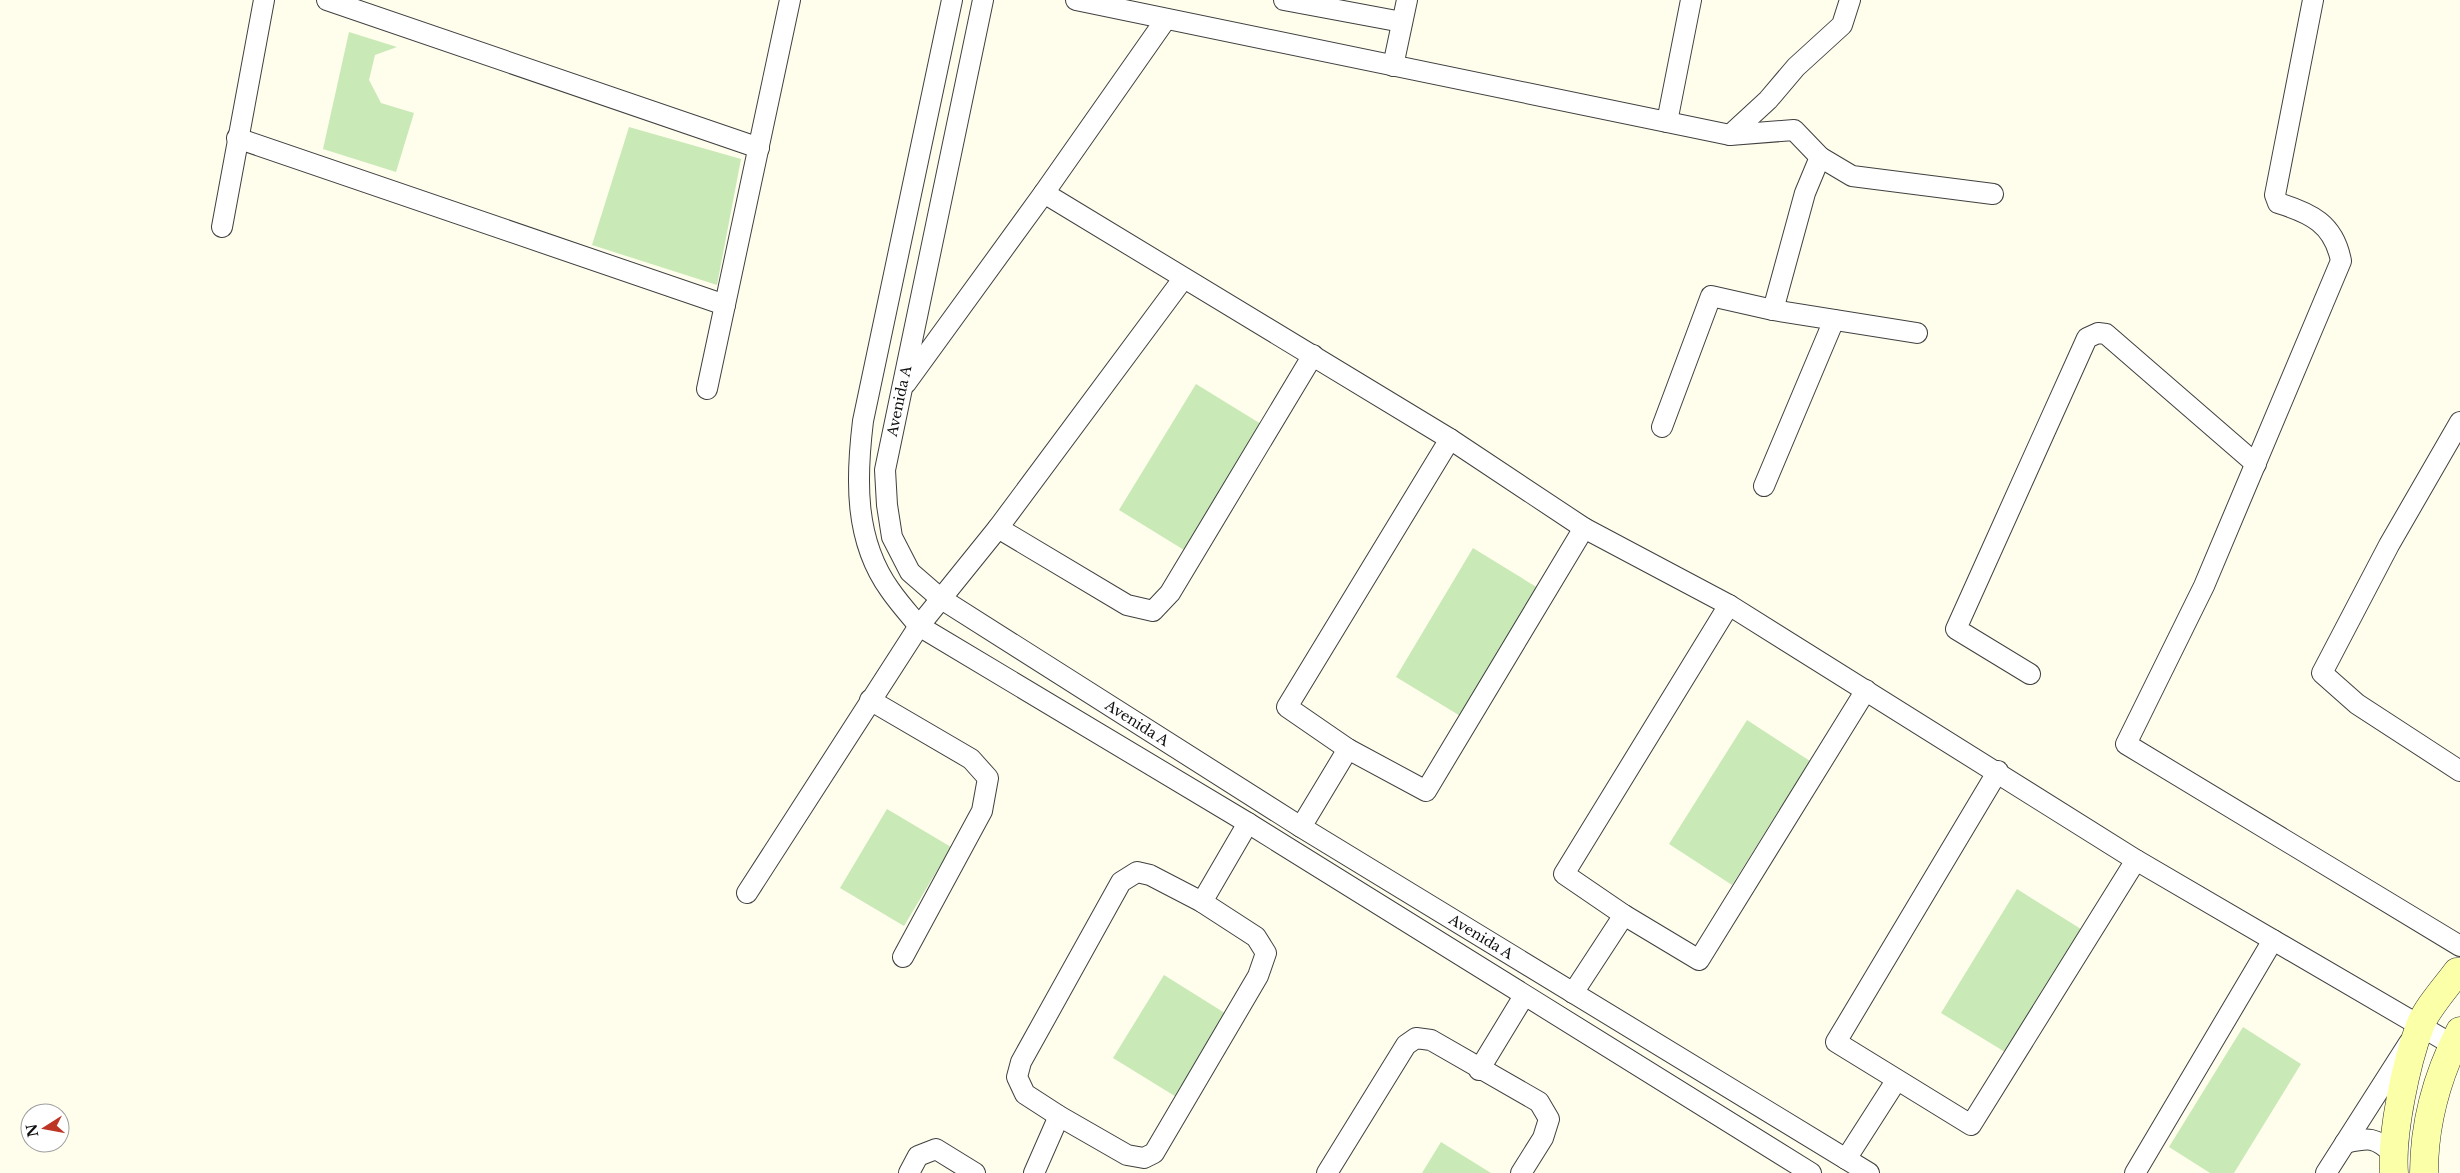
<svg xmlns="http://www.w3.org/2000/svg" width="2460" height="1173" font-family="'Libre Baskerville',serif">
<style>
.green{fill:#c9e9b7}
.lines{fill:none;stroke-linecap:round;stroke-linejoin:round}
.street-casing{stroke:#404040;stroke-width:22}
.secondary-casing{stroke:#2f2f2f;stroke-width:29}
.street{stroke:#fff;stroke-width:20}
.secondary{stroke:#fbffa8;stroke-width:28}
.labels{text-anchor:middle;stroke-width:5;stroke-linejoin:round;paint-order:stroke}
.street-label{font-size:14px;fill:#0d0d0d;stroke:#fff}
</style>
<rect width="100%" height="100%" fill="#fffeed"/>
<g class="green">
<polygon points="349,32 397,47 375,55 369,80 381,103 414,113 396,172 323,149"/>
<polygon points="629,127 741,159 717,285 592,245"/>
<polygon points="1196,384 1261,424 1184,550 1119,510"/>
<polygon points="1473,548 1538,588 1462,717 1396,677"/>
<polygon points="1747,720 1810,761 1732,885 1669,844"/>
<polygon points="887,809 951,847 904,926 840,888"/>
<polygon points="2017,889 2081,929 2005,1052 1941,1013"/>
<polygon points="1164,975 1228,1015 1178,1098 1113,1058"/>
<polygon points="2243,1027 2301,1064 2234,1173 2210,1173 2169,1147"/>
<polygon points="1441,1142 1491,1173 1422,1173"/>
</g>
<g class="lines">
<g class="street-casing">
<g id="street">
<polyline points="327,0 759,148"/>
<path d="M952,0L863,421C856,479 854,540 890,590C899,603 909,614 919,626L1248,823L1811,1173"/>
<path id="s1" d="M983,0L885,470L887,505L892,537L910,572L940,598L1301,827L1869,1173"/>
<polyline points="1076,0 1730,135 1794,130 1820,157 1852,176 1993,194"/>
<polyline points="1284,0 1402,22"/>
<path d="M2313,0L2275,195L2278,203C2311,213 2334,224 2341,261L2204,586L2126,744L2460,946"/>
<polyline points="1393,66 1407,0"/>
<polyline points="1667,122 1691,0"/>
<polyline points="1730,135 1768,100 1796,67 1842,25 1850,0"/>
<polyline points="237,138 725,305"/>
<polyline points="1044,193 1450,439 1584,528 1729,605 2136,860 2453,1045"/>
<polyline points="222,227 264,0"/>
<polyline points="1773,310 1805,193 1820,157"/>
<polyline points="906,383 1044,193 1166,19"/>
<polyline points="707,389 790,0"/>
<polyline points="2460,422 2389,545 2322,673 2357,704 2460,771"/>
<polyline points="1662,427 1711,296 1773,310 1917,333"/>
<polyline points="1450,439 1287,707 1348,749 1426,791 1584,528"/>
<polyline points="1764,486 1834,320"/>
<polyline points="998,528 1127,605 1153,611 1170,593 1313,355"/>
<polyline points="1729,605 1564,874 1624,915 1699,960 1866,690"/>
<polyline points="2030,674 1956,629 2087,338 2098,333 2106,334 2256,464"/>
<polyline points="870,700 971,759 988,778 982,811 903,957"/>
<polyline points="1998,771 1836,1042 1971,1125 2136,860"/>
<polyline points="1301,827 1348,749"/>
<polygon points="1137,872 1150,875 1202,902 1256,937 1266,953 1258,976 1154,1153 1144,1158 1127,1155 1059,1116 1025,1094 1017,1077 1021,1062 1121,882"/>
<polyline points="747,893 919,626 998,528 1183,279"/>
<polyline points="1202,902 1248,823"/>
<polyline points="1573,993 1624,915"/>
<polyline points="1479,1070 1524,996"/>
<path d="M2345,1143C2368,1138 2375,1136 2393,1154"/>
<polyline points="1846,1159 1896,1081"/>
<polyline points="909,1173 918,1156 936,1149 975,1173"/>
<polyline points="1034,1173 1059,1116"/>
<polyline points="1327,1173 1406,1045 1416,1038 1431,1040 1539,1102 1549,1119 1543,1138 1521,1173"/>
<polyline points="2135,1173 2273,940"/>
<polyline points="2326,1173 2409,1043"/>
</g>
</g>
<g class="secondary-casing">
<g id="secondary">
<path d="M2394,1173C2391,1134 2406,1063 2420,1026C2426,1009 2446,987 2457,972H2460"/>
<path d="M2424,1173C2424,1123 2437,1076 2460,1031"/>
</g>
</g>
<use href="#street" class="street"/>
<use href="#secondary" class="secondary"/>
</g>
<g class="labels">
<g class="street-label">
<text transform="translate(899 401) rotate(-78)" y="5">Avenida A</text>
<text dy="5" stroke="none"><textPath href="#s1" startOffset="860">Avenida A</textPath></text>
<text dy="5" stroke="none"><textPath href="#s1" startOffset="1265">Avenida A</textPath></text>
</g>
</g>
<g transform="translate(45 1128) rotate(259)"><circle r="24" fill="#ffffff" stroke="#9e9e9e"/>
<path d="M0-4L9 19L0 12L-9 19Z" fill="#bd3625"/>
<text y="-8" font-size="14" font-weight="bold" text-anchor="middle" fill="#0d0d0d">N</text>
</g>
</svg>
